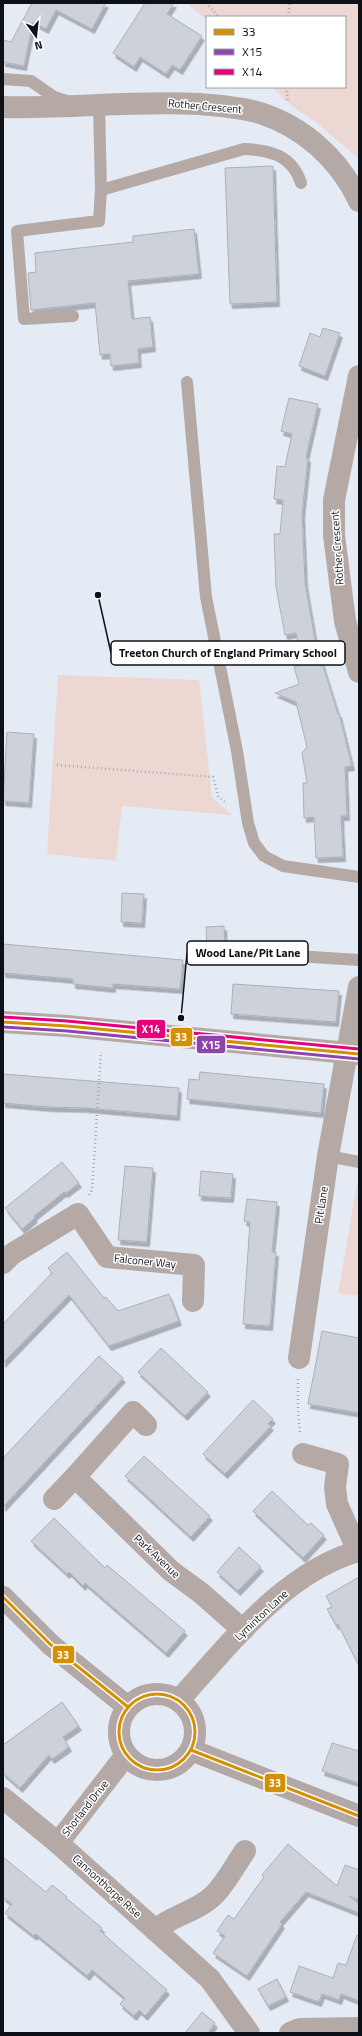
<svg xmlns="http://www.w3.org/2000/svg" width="362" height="2036" font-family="'Titillium Web',sans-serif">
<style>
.green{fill:#ecd7d3}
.building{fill:#cdd2da;stroke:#acb0b8;filter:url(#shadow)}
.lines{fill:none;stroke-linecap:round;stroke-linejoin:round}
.path{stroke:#aba7a8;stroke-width:2.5;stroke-dasharray:1 3;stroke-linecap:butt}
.service{stroke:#b5a9a6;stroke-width:12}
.minor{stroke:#b5a9a6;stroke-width:22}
.tertiary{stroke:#b5a9a6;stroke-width:22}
.secondary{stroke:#b3a8a6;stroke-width:22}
.bus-1-casing{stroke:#fff;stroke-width:6}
.bus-2-casing{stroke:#fff;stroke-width:6}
.bus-3-casing{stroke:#fff;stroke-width:6}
.bus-1{stroke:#d49003;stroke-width:3}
.bus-2{stroke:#8e44ad;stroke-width:3}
.bus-3{stroke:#e5007d;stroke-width:3}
.labels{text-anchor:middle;stroke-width:3;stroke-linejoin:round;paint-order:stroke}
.street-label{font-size:11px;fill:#0d1117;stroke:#fff}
.leader{fill:none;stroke:#0d1117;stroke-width:1.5}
.callout-dot{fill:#0d1117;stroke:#fff;stroke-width:1.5}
.callout{fill:#fff;stroke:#0d1117;stroke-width:1.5}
.callout-label{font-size:12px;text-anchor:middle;font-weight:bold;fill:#0d1117}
.line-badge{stroke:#fff;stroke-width:1.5}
.badge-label{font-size:11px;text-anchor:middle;font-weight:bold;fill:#fff}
</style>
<defs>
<filter id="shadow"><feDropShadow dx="2.5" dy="4.5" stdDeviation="0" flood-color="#0004"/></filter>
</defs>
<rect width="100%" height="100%" fill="#e5ebf5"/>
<g class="green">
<polygon points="186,3 359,3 359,159 317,123 293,107 272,87 345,87 345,17 207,17 207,20"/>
<polygon points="58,675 199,680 212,797 232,815 122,806 116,861 47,854"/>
<polygon points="357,1184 359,1185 359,1296 338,1293"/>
</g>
<g class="building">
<polygon points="32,3 106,3 92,29 56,10 46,29 33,22 24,66 3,62 3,40 11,42"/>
<polygon points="145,3 174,3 167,14 202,36 180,70 172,65 166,74 140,57 134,67 113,53"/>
<polygon points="273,166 277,302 230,304 225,168"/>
<polygon points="194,229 199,274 128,281 132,319 150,317 153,347 138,349 139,363 111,366 110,354 100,355 95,303 31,310 28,273 36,272 35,253 133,242 133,236"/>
<polygon points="323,328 340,333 325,376 299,366 310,333 320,337"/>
<polygon points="289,398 318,404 306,457 308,458 302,514 305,583 315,640 338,714 339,713 352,766 345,767 347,816 341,816 343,857 316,858 314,817 304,818 303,783 307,783 302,753 307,747 296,702 275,693 299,684 294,667 302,664 296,633 285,635 276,587 274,534 280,534 283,500 274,499 277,466 285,467 292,434 281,431"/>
<polygon points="7,732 34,734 29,803 3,801"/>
<polygon points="122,893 144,894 142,923 121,922"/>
<polygon points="224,926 225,946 207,947 206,927"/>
<polygon points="3,944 183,960 180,989 113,984 113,988 73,984 73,979 3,973"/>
<polygon points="233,984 339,991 336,1022 231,1014"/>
<polygon points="200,1072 324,1084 321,1113 187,1099 189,1079 199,1080"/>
<polygon points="3,1074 179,1088 177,1116 86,1108 48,1107 3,1103"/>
<polygon points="62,1162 79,1183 66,1193 64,1192 34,1216 35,1218 22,1229 5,1208"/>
<polygon points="125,1166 153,1168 147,1242 118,1240"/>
<polygon points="201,1171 233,1174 231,1198 199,1196"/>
<polygon points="247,1199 277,1202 272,1252 276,1252 270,1326 243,1324 250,1222 244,1221"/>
<polygon points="67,1252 104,1298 106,1297 118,1311 169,1294 179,1321 109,1346 69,1295 3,1363 3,1324 52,1273 48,1268"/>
<polygon points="322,1331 359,1338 359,1413 308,1404"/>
<polygon points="161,1348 208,1392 185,1416 138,1372"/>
<polygon points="99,1356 123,1378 3,1507 3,1458"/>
<polygon points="253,1400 273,1419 268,1424 271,1426 225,1474 203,1454"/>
<polygon points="144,1456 210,1516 191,1537 125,1476"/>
<polygon points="272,1491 308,1525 311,1523 324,1535 303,1558 253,1511"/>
<polygon points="54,1518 105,1568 107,1565 185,1631 166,1653 85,1583 83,1586 69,1572 67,1574 31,1541"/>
<polygon points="239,1547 261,1567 238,1591 217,1572"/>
<polygon points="359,1577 359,1666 338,1624 336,1625 327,1609 332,1607 326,1596"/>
<polygon points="62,1702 79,1726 63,1737 69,1747 52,1759 49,1755 20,1788 3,1773 3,1745"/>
<polygon points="332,1743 359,1751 359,1783 322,1771"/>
<polygon points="288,1844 337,1886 345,1865 359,1870 359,1900 349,1896 359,1904 359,1913 306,1892 280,1922 282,1924 247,1976 213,1953 225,1936 217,1931 228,1915 234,1919 264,1877 262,1875"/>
<polygon points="3,1857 46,1892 52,1885 67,1897 66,1898 102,1928 100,1931 167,1990 145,2016 139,2010 134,2016 120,2004 125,1998 92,1970 87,1976 36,1934 34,1936 5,1913 12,1904 3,1897"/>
<polygon points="357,1935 359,1935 359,2001 341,1994 339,2000 322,1994 319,2002 290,1992 299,1966 333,1978 338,1963 346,1965"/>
<polygon points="277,1979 286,1997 268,2006 258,1989"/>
<polygon points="202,2012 215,2023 208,2033 185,2033"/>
</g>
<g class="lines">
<g class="path">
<polyline points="206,3 219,17"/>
<polyline points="288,17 290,3"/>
<polyline points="286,87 288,100"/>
<polyline points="57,765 213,777 218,796 227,804"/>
<polyline points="89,1195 92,1190 101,1052"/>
<polyline points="298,1379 298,1411 300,1432"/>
</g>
<g class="service">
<polyline points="3,79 31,81 54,97 67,101"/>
<path d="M99,104L101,190L244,149C270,150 292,155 301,183"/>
<polyline points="73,316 24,319 17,231 99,221 101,190"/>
<polyline points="187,382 206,597 237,751 248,823 254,843 264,856 283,866 359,877"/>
<polyline points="251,953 359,960"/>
<polyline points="328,1156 359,1162"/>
</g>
<g class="minor">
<path d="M3,107C69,109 134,100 200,104C220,106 241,107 260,113C304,127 340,160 359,201"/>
<polyline points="359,376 334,500 334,535 345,621 359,672"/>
<polyline points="3,1263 12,1254 78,1214 107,1257 194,1265 193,1301"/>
<polyline points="299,1358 328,1156 359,987"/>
<polyline points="146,1425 133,1412 75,1477 171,1571 201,1593 243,1630"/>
<polyline points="303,1454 338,1464 335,1487 337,1504 358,1551"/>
<polyline points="54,1499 75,1477"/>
<path d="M179,1700C229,1645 285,1571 359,1551"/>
<polyline points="3,1798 58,1843 126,1755"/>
<polyline points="58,1843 210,1979 249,2033"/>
<path d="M155,1930C173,1915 198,1911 214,1895C226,1883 235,1865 245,1851"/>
<polyline points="290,2033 300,2029 359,2028"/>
</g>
<polyline class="tertiary" points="3,1022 67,1026 359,1054"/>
<g class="secondary">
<polyline points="3,1597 51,1645 128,1707"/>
<circle cx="157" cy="1732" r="38"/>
<polyline points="191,1750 359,1816"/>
</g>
<g class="bus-1-casing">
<g id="bus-1">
<polyline points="3,1022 67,1026 359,1054"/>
<polyline points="3,1597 51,1645 128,1707"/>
<circle cx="157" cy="1732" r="38"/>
<polyline points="191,1750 359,1816"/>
</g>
</g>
<g class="bus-2-casing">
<polyline id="bus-2" points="3,1027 67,1031 359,1059"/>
</g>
<g class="bus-3-casing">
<polyline id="bus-3" points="3,1017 67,1021 359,1049"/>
</g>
<use href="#bus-1" class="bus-1"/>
<use href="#bus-2" class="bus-2"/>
<use href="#bus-3" class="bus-3"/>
</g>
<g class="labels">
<g class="street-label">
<text transform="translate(205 106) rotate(5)" y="4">Rother Crescent</text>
<text transform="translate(337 548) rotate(-94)" y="4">Rother Crescent</text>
<text transform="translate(321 1205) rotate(-81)" y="4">Pit Lane</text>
<text transform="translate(145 1261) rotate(6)" y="4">Falconer Way</text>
<text transform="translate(157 1556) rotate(43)" y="4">Park Avenue</text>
<text transform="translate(261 1615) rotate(-43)" y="4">Lyminton Lane</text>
<text transform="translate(85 1808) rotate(-52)" y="4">Shorland Drive</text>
<text transform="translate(107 1886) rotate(42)" y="4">Cannonthorpe Rise</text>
</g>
</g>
<path class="leader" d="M98 595L111 653M181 1018L187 953"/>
<g class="callout-dot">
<circle cx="98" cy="595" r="4"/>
<circle cx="181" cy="1018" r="4"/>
</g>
<g class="callout">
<rect x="111" y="641" width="234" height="24" rx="4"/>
<rect x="187" y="941" width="121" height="24" rx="4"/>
</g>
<g class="callout-label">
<text x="228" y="657">Treeton Church of England Primary School</text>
<text x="248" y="957">Wood Lane/Pit Lane</text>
</g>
<g class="line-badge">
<rect x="136" y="1019" width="30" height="20" rx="4" fill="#e5007d"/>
<rect x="170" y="1027" width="23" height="20" rx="4" fill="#d49003"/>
<rect x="196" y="1035" width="30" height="19" rx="4" fill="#8e44ad"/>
<rect x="52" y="1645" width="23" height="19" rx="4" fill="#d49003"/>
<rect x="264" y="1773" width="22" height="20" rx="4" fill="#d49003"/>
</g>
<g class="badge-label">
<text x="151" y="1033">X14</text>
<text x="181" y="1041">33</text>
<text x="211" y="1049">X15</text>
<text x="63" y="1659">33</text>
<text x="275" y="1787">33</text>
</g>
<rect width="362" height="2036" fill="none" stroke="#0d1117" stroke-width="8"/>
<rect x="206" y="16" width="140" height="72" fill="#ffffff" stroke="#9ea0a2"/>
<rect x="214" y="29" width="20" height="6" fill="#d49003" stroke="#9ea0a2"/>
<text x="242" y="36" font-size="12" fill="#0d1117">33</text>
<rect x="214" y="49" width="20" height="6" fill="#8e44ad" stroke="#9ea0a2"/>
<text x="242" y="56" font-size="12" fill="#0d1117">X15</text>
<rect x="214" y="69" width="20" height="6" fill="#e5007d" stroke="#9ea0a2"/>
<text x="242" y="76" font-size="12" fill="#0d1117">X14</text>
<g transform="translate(36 36) rotate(165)" stroke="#ffffff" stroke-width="3" paint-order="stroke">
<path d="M0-3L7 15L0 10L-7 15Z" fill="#0d1117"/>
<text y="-6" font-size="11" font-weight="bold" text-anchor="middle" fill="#0d1117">N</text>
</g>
</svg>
